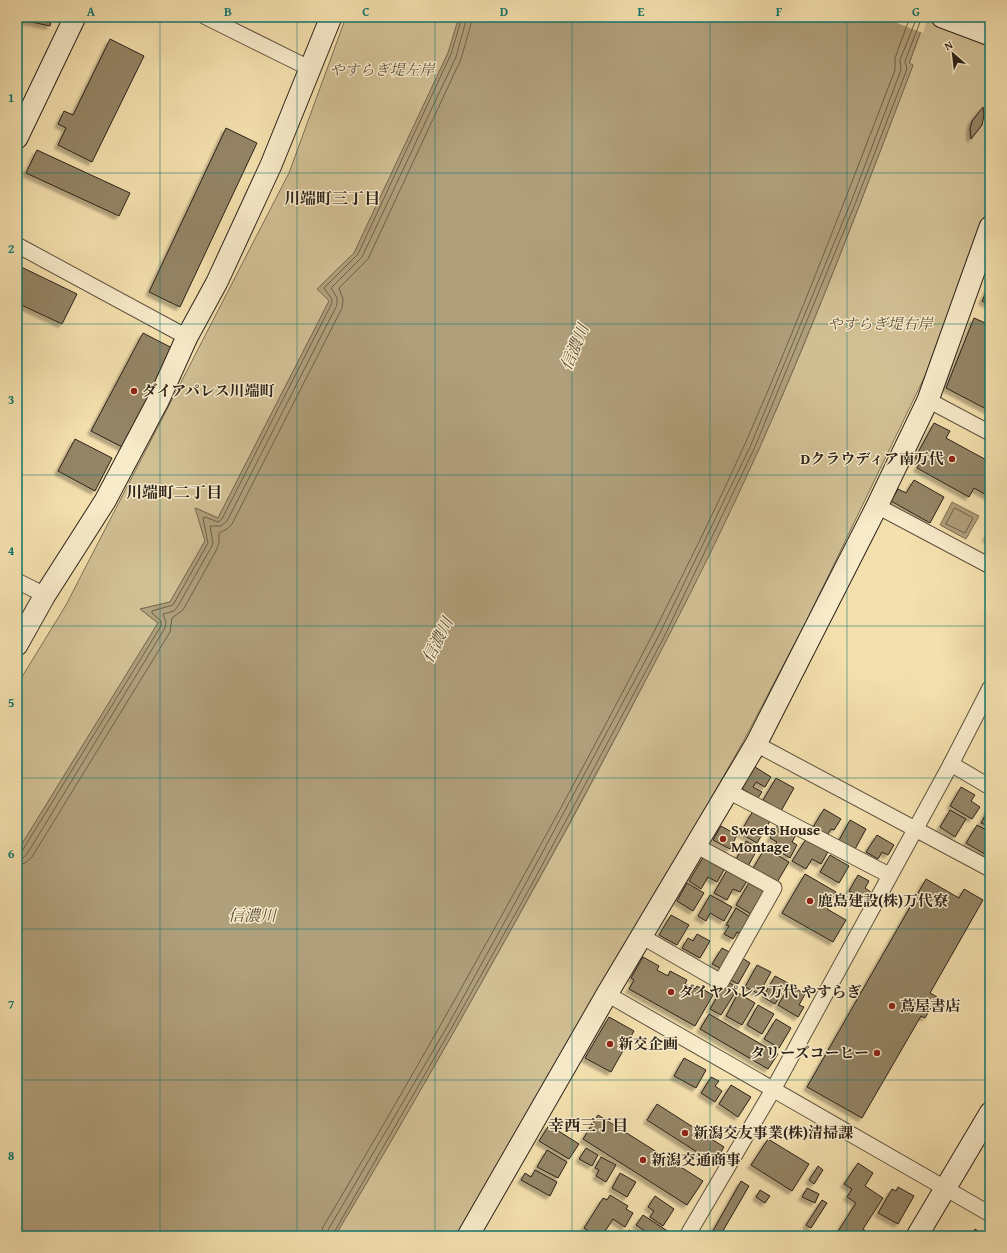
<svg xmlns="http://www.w3.org/2000/svg" width="1007" height="1253" font-family="'Gentium Book Plus','Noto Serif JP',serif">
<style>
.green{fill:#d2c095;stroke:#7e7157}
.water{fill:#b09f7b;stroke:#7b6d54}
.pier{fill:#f4e0ae}
.lines{fill:none;stroke-linecap:round;stroke-linejoin:round}
.shore{stroke:#6e604a;stroke-width:1}
.building{fill:#948566;stroke:#2b2219;filter:url(#shadow)}
.street-casing{stroke:#5d523e;stroke-width:17}
.secondary-casing{stroke:#2b2219;stroke-width:23}
.street{stroke:#f8ebca;stroke-width:15}
.secondary{stroke:#f8ebca;stroke-width:21}
.grid{fill:none;stroke:#0f766e;stroke-width:1;stroke-opacity:0.55}
.poi-dot{fill:#8f2418;stroke:#f8ebca;stroke-width:1.5}
.labels{text-anchor:middle;stroke-width:3;stroke-linejoin:round;paint-order:stroke}
.park-label{font-size:15px;font-style:italic;fill:#5d513e;stroke:#f8ebca}
.poi-label{font-size:15px;font-weight:bold;fill:#2b2219;stroke:#f8ebca;text-anchor:start}
.neighbourhood-label{font-size:16px;font-weight:bold;fill:#2b2219;stroke:#f8ebca}
.water-label{font-size:16px;font-style:italic;fill:#5a4e3b;stroke:#f8ebca}
.neatline{fill:none;stroke:#0f766e;stroke-width:1.5}
.grid-label{font-size:13px;text-anchor:middle;font-weight:bold;fill:#0f766e}
</style>
<defs>
<filter id="shadow"><feDropShadow dx="-3.5" dy="3.5" stdDeviation="1" flood-color="#0004"/></filter>
</defs>
<rect width="100%" height="100%" fill="#f4e0ae"/>
<filter id="stains"><feTurbulence type="fractalNoise" baseFrequency=".005" numOctaves="4"/><feColorMatrix values="0 0 0 0 .2 0 0 0 0 .09 0 0 0 0 .02 0 0 0 .5 -.17"/></filter>
<radialGradient id="worn" r=".72"><stop offset=".6" stop-color="#630" stop-opacity="0"/><stop offset="1" stop-color="#630" stop-opacity=".3"/></radialGradient>
<g class="green">
<polygon points="346,17 459,17 448,53 354,253 317,289 329,301 218,518 196,508 205,541 170,602 140,609 158,623 17,852 17,685 66,605 289,173"/>
<path d="M926,17H990V201L939,347L807,620L743,742L462,1236H335C416,1101 493,963 569,825C635,702 701,577 759,449C815,324 864,194 913,65L909,64Z"/>
</g>
<g class="water">
<path d="M459,17H926L909,63L913,65C864,194 815,323 759,449C702,577 635,701 569,824C493,963 416,1101 335,1236H17V852L158,623L140,609L170,602L205,541L195,508L218,518L329,301L317,289L354,253L448,53Z"/>
<polygon points="952,502 979,516 966,539 940,525"/>
</g>
<polygon class="pier" points="881,17 928,17 923,33"/>
<g class="lines">
<g class="shore">
<polygon points="955,508 973,518 965,533 946,524"/>
<polyline points="17,854 22,851 161,626 161,621 152,613 152,611 173,605 208,543 203,518 205,517 218,522 222,519 332,303 332,299 324,288 358,254 451,54 462,17"/>
<polyline points="17,859 23,858 27,854 165,628 166,622 163,614 174,611 178,606 213,544 210,526 221,526 227,521 337,305 337,298 331,288 362,257 456,57 467,17"/>
<polyline points="17,865 25,863 32,857 170,632 172,618 183,610 217,549 219,542 219,533 227,529 232,524 342,308 343,299 339,288 368,259 461,59 473,17"/>
<path d="M321,1236L323,1227C404,1092 481,954 557,815C623,693 688,570 745,444C799,321 847,195 895,70V58L910,17"/>
<polyline points="327,1236 328,1230 447,1027 527,881 658,637 750,447 851,202 901,70 900,60 917,17"/>
<polyline points="332,1236 451,1029 532,884 663,639 754,449 855,204 907,69 905,61 922,17"/>
</g>
</g>
<g class="building">
<polygon points="17,17 52,17 50,26 17,19"/>
<polygon points="110,39 144,56 92,162 58,145 66,128 58,124 64,111 73,115"/>
<polygon points="983,107 984,115 982,125 971,139 970,129 972,121"/>
<polygon points="226,128 257,143 180,307 149,292"/>
<polygon points="37,150 130,193 119,216 26,173"/>
<polygon points="17,265 77,294 62,324 17,303"/>
<polygon points="990,284 990,305 982,301"/>
<polygon points="974,318 990,325 990,411 946,388"/>
<polygon points="143,333 178,351 126,449 91,431"/>
<polygon points="934,423 950,431 946,438 990,462 990,497 974,488 969,497 917,468 921,461 915,458"/>
<polygon points="75,439 112,458 95,491 58,471"/>
<polygon points="914,480 944,497 930,523 891,501 898,489 906,493"/>
<polygon points="990,531 990,540 986,538"/>
<polygon points="17,605 21,608 17,615"/>
<polygon points="755,767 771,777 765,787 756,782 753,787 762,792 758,798 739,787"/>
<polygon points="776,778 794,788 781,811 763,800"/>
<polygon points="961,787 975,795 971,801 980,807 972,819 950,806"/>
<polygon points="990,806 990,827 981,823"/>
<polygon points="824,809 841,819 834,830 831,829 827,835 813,827"/>
<polygon points="950,810 966,819 955,837 940,827"/>
<polygon points="753,811 770,821 757,843 740,833"/>
<polygon points="850,820 866,829 854,851 838,842"/>
<polygon points="778,825 796,835 792,842 797,845 790,858 774,848 777,842 770,838"/>
<polygon points="977,825 990,832 990,852 988,856 966,843"/>
<polygon points="721,826 737,835 730,849 713,840"/>
<polygon points="877,835 894,845 888,855 882,852 878,859 866,852"/>
<polygon points="806,839 828,852 821,864 812,859 806,869 792,861"/>
<polygon points="746,841 758,848 747,868 735,861"/>
<polygon points="765,848 789,862 776,884 752,870"/>
<polygon points="830,855 849,866 839,883 820,872"/>
<polygon points="704,856 725,868 717,882 708,877 701,889 689,881"/>
<polygon points="727,870 747,881 740,892 733,889 727,900 714,893"/>
<polygon points="805,874 836,892 827,909 846,920 833,942 782,913"/>
<polygon points="858,875 869,881 865,888 872,893 868,901 849,891"/>
<polygon points="926,879 959,898 964,889 983,900 930,993 937,997 925,1018 921,1016 862,1118 807,1087"/>
<polygon points="750,881 770,893 756,917 736,905"/>
<polygon points="687,883 704,893 693,911 677,901"/>
<polygon points="710,895 732,907 724,921 710,913 706,921 698,916"/>
<polygon points="736,908 755,920 745,936 737,932 733,939 724,934 729,926 726,925"/>
<polygon points="671,915 689,925 677,945 659,935"/>
<polygon points="697,934 710,941 700,958 682,948 688,938 693,941"/>
<polygon points="722,948 735,955 726,971 712,964"/>
<polygon points="739,956 750,963 738,984 727,978"/>
<polygon points="643,957 659,966 657,970 668,976 670,971 687,980 685,984 695,989 697,986 713,995 695,1026 629,989 634,980 631,978"/>
<polygon points="757,965 771,972 759,994 745,987"/>
<polygon points="775,976 788,983 775,1004 763,997"/>
<polygon points="726,981 738,988 721,1015 710,1009"/>
<polygon points="790,985 805,994 799,1005 804,1007 798,1017 778,1005"/>
<polygon points="738,993 755,1003 742,1025 726,1016"/>
<polygon points="758,1005 774,1014 762,1034 747,1025"/>
<polygon points="709,1014 778,1054 768,1069 700,1029"/>
<polygon points="609,1017 634,1031 611,1072 585,1058"/>
<polygon points="776,1019 791,1028 779,1048 764,1039"/>
<polygon points="684,1058 706,1070 696,1088 674,1076"/>
<polygon points="711,1077 719,1081 715,1086 722,1091 715,1102 701,1093"/>
<polygon points="731,1085 751,1097 738,1117 719,1104"/>
<polygon points="657,1104 724,1147 714,1163 647,1120"/>
<polygon points="598,1115 703,1181 687,1205 583,1139"/>
<polygon points="549,1125 579,1144 569,1159 539,1141"/>
<polygon points="768,1139 809,1164 792,1191 751,1165"/>
<polygon points="586,1148 598,1155 592,1166 579,1159"/>
<polygon points="547,1150 567,1162 558,1178 537,1167"/>
<polygon points="601,1157 616,1165 606,1182 596,1176 599,1170 595,1168"/>
<polygon points="858,1163 873,1173 865,1186 883,1198 863,1229 873,1236 835,1236 856,1203 847,1197 852,1189 844,1184"/>
<polygon points="818,1166 823,1170 814,1184 809,1180"/>
<polygon points="535,1170 557,1182 550,1196 521,1180 525,1173 531,1177"/>
<polygon points="620,1173 636,1182 627,1197 612,1188"/>
<polygon points="741,1181 749,1186 720,1236 710,1236"/>
<polygon points="898,1187 914,1196 898,1224 878,1213 892,1189 896,1191"/>
<polygon points="807,1188 819,1194 815,1203 802,1197"/>
<polygon points="760,1190 770,1196 765,1203 756,1197"/>
<polygon points="610,1195 628,1206 626,1209 633,1213 625,1227 613,1219 602,1236 596,1236 584,1228 603,1198 607,1200"/>
<polygon points="655,1196 674,1209 663,1226 650,1217 654,1211 648,1207"/>
<polygon points="822,1200 827,1203 811,1228 806,1225"/>
<polygon points="643,1215 669,1232 667,1236 657,1236 653,1233 651,1235 636,1225"/>
<polygon points="975,1229 986,1236 971,1236"/>
<polygon points="629,1230 639,1236 624,1236"/>
</g>
<g class="lines">
<g class="street-casing">
<g id="street">
<polyline points="206,17 311,69"/>
<polyline points="17,245 187,337"/>
<polyline points="928,400 990,433"/>
<polyline points="877,506 990,566"/>
<polyline points="17,581 45,595"/>
<polyline points="756,744 990,869"/>
<polyline points="951,764 990,787"/>
<polyline points="728,791 889,875"/>
<polyline points="641,936 721,982 774,888 695,845"/>
<polyline points="607,994 990,1214"/>
<polyline points="687,1236 774,1088 951,764 990,688"/>
</g>
</g>
<g class="secondary-casing">
<g id="secondary">
<polyline points="942,17 990,35"/>
<polyline points="17,138 75,17"/>
<polyline points="17,645 45,595 105,501 159,399 187,337 217,282 271,165 331,17"/>
<polyline points="468,1236 607,994 756,744 877,506 928,400 990,227"/>
<polyline points="917,1236 990,1113"/>
</g>
</g>
<use href="#street" class="street"/>
<use href="#secondary" class="secondary"/>
</g>
<path class="grid" d="M160,17V1236M297,17V1236M435,17V1236M572,17V1236M710,17V1236M847,17V1236M17,173H990M17,324H990M17,475H990M17,626H990M17,778H990M17,929H990M17,1080H990"/>
<g class="poi-dot">
<circle cx="134" cy="391" r="4"/>
<circle cx="952" cy="459" r="4"/>
<circle cx="723" cy="839" r="4"/>
<circle cx="810" cy="901" r="4"/>
<circle cx="671" cy="992" r="4"/>
<circle cx="892" cy="1006" r="4"/>
<circle cx="610" cy="1044" r="4"/>
<circle cx="877" cy="1053" r="4"/>
<circle cx="685" cy="1133" r="4"/>
<circle cx="643" cy="1160" r="4"/>
</g>
<g class="labels">
<g class="park-label">
<text x="382" y="75">やすらぎ堤左岸</text>
<text x="880" y="329">やすらぎ堤右岸</text>
</g>
<g class="poi-label">
<text x="142" y="396">ダイアパレス川端町</text>
<text x="944" y="464" text-anchor="end">Dクラウディア南万代</text>
<text x="731" y="835">Sweets House<tspan x="731" dy="17">Montage</tspan></text>
<text x="818" y="906">鹿島建設(株)万代寮</text>
<text x="679" y="997">ダイヤパレス万代 やすらぎ</text>
<text x="900" y="1011">蔦屋書店</text>
<text x="618" y="1049">新交企画</text>
<text x="869" y="1058" text-anchor="end">タリーズコーヒー</text>
<text x="693" y="1138">新潟交友事業(株)清掃課</text>
<text x="651" y="1165">新潟交通商事</text>
</g>
<g class="neighbourhood-label">
<text x="332" y="204">川端町三丁目</text>
<text x="174" y="498">川端町二丁目</text>
<text x="588" y="1131">幸西三丁目</text>
</g>
<g class="water-label">
<text transform="translate(574 347) rotate(-67)" y="6">信濃川</text>
<text transform="translate(437 640) rotate(-63)" y="6">信濃川</text>
<text x="252" y="921">信濃川</text>
</g>
</g>
<rect width="1007" height="1253" fill="none" stroke="#f4e0ae" stroke-width="44"/>
<g transform="translate(953 54) rotate(332)" stroke="#f8ebca" stroke-width="3" paint-order="stroke">
<path d="M0-3L7 15L0 10L-7 15Z" fill="#2b2219"/>
<text y="-6" font-size="11" font-weight="bold" text-anchor="middle" fill="#2b2219">N</text>
</g>
<rect x="22" y="22" width="963" height="1209" class="neatline"/>
<g class="grid-label">
<text x="91" y="16">A</text>
<text x="228" y="16">B</text>
<text x="366" y="16">C</text>
<text x="504" y="16">D</text>
<text x="641" y="16">E</text>
<text x="779" y="16">F</text>
<text x="916" y="16">G</text>
<text x="11" y="102">1</text>
<text x="11" y="253">2</text>
<text x="11" y="404">3</text>
<text x="11" y="555">4</text>
<text x="11" y="707">5</text>
<text x="11" y="858">6</text>
<text x="11" y="1009">7</text>
<text x="11" y="1160">8</text>
</g>
<rect width="100%" height="100%" filter="url(#stains)"/>
<rect width="100%" height="100%" fill="url(#worn)"/>
</svg>
